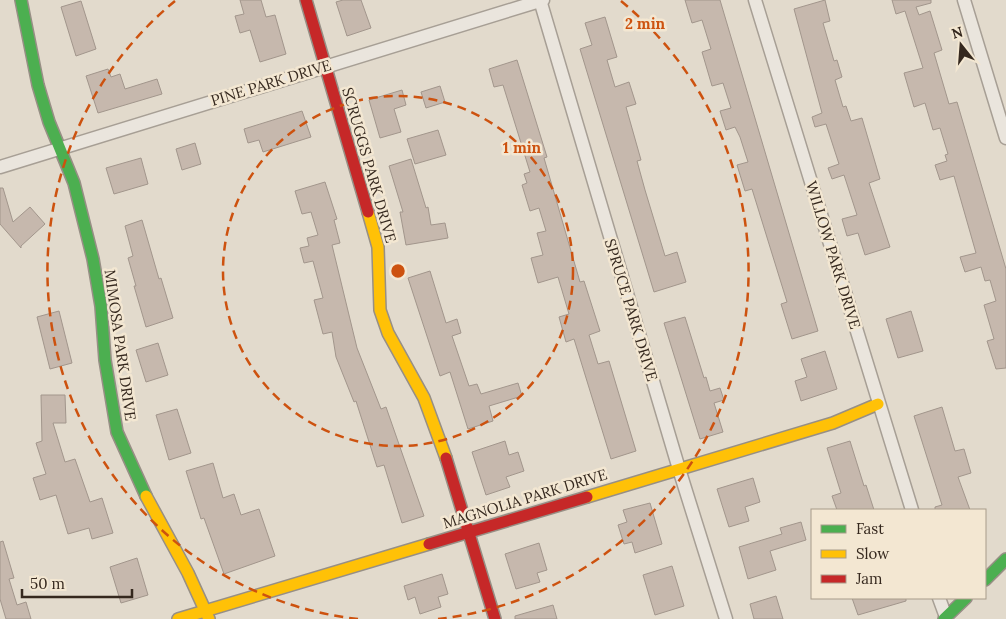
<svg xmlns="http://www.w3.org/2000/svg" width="1006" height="619" font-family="Lora,serif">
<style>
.building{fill:#c6b8ad;stroke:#a2968c}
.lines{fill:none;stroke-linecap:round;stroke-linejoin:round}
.street-casing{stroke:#a79f95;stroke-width:15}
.fast-casing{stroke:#978f85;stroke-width:14}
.slow-casing{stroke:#978f85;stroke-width:14}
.jam-casing{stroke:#978f85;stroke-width:14}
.street{stroke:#eae5dd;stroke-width:12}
.fast{stroke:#4caf50;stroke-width:11}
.slow{stroke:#ffc107;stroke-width:11}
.jam{stroke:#c62828;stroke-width:11}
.ring{fill:none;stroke:#cd520f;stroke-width:2.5;stroke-dasharray:9 6}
.labels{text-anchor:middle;stroke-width:5;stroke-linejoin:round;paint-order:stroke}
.street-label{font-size:15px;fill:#35281e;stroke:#f3e7d2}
.centre{fill:#cd520f;stroke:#f3e7d2;stroke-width:2.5}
.ring-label{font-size:15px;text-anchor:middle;font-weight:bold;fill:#cd520f;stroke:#f3e7d2;stroke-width:5;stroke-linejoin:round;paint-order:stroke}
</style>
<rect width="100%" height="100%" fill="#e2dacc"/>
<g class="building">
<polygon points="240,0 261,0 266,17 275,15 286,54 260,62 250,30 240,33 235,16 244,14"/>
<polygon points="343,0 361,0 371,28 347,36 336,2"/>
<polygon points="685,0 720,0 818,331 792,339 781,304 787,302 752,189 745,191 737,165 748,162 740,137 735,127 726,130 720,111 731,108 723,83 712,86 702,52 711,49 702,20 692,23"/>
<polygon points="825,0 830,21 823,23 834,61 837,60 842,77 835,80 843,107 846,106 851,121 862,118 880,179 869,183 890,247 865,255 858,233 847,236 842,219 857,215 844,175 832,179 828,168 839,164 826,124 815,127 812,117 822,113 794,9"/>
<polygon points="892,0 931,0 931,3 916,7 919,15 930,11 942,50 934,53 949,104 957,102 1006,269 1006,368 996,369 987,341 994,339 984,305 996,301 990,280 985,281 981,267 965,272 960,257 976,253 954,176 940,180 935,165 947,161 945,155 948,154 940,128 933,130 925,103 914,107 904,73 923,68 905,11 896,14"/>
<polygon points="81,1 96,49 76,56 61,7"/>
<polygon points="605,17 617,57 607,60 615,87 629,82 636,104 626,107 641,160 637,161 645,190 665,256 677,252 686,282 654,292 580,49 592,45 585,23"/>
<polygon points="517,60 547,157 544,158 580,282 584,281 600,331 589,335 598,364 609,361 636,451 611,459 574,339 566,342 559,317 569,314 558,277 538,283 531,258 543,255 537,233 546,231 539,208 530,211 522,185 527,183 524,174 530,172 503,85 494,87 489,69"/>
<polygon points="108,69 111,77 120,74 125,89 157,79 162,94 98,113 86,76"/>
<polygon points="440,86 445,102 426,108 421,92"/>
<polygon points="402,90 406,105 394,109 401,132 380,138 369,100"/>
<polygon points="302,111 311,137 263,152 259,140 248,143 244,129"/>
<polygon points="438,130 446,155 415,164 407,139"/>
<polygon points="195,143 201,164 182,170 176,149"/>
<polygon points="141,158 148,184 114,194 106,168"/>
<polygon points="411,159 426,208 428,207 431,225 445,223 448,238 406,245 400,212 403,212 389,166"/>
<polygon points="325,182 337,219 334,220 340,243 332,245 357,348 381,409 386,407 424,516 402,523 384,465 377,467 356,401 354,402 336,357 332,332 323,334 314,300 323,298 313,261 304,263 300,248 309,246 307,238 318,235 311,212 302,214 295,191"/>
<polygon points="0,188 3,188 13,222 30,207 45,224 21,246 21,248 0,224"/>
<polygon points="142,220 159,279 161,278 173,318 146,327 134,286 136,286 128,258 133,256 125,226"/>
<polygon points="430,271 446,323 457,319 461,333 452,336 469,386 477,384 481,394 518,383 522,396 489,406 493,421 468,429 450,372 440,376 408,278"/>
<polygon points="59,311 72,363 50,369 37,317"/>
<polygon points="911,311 923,351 898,358 886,319"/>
<polygon points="685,317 704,378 706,377 710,391 720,388 724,400 714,403 723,432 700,439 664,323"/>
<polygon points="158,343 168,375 146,382 136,350"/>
<polygon points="825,351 837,389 801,401 795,381 807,377 801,359"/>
<polygon points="41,395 65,395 66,423 53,423 65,462 75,459 90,502 102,498 113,533 92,539 89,528 68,534 56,495 40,500 33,478 46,474 36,443 42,441"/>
<polygon points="942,407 955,451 964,449 971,473 958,477 970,510 935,510 935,507 942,505 914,416"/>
<polygon points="177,409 191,453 169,460 156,415"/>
<polygon points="505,441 509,455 518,452 524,471 506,477 510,487 486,495 472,452"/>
<polygon points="850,441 864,486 866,485 874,510 837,510 832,496 841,493 827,448"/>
<polygon points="213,463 223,498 234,494 241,515 259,509 275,556 224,574 204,518 201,519 186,471"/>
<polygon points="753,478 760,502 745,507 749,521 729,527 717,489"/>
<polygon points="650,503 662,544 635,553 632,542 624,544 618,525 627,522 623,510"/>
<polygon points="801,522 806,540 770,551 776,570 748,579 739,547 782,534 780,528"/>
<polygon points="3,541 14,578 9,579 17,605 26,602 31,619 6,619 0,599 0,542"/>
<polygon points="539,543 547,570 537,573 540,582 516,589 505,554"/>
<polygon points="137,558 148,595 121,603 110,567"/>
<polygon points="672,566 684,606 655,615 643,575"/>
<polygon points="442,574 448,594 438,597 441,607 420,614 415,597 408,600 404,586"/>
<polygon points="776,596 783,619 754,619 750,604"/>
<polygon points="852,598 906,598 906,601 858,615"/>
<polygon points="553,605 557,619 515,619 515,616"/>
</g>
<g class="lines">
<g class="street-casing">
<g id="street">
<polyline points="540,0 679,469 726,619"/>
<polyline points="755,0 912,510"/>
<polyline points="964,0 1006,138"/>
<polyline points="0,167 543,0"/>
<polyline points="939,598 946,617"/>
</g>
</g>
<g class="fast-casing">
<g id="fast">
<polyline points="21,0 38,85 49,122 74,183 93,259 101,306 105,360 117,432 146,496"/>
<polyline points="985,580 1006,559"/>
<polyline points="944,619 966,598"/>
</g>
</g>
<g class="slow-casing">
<g id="slow">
<polyline points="368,212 378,247 380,310 388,333 424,398 446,458"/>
<polyline points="146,496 188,573 209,619"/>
<polyline points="587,497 833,423 878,404"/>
<polyline points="178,619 429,544"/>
</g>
</g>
<g class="jam-casing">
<g id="jam">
<polyline points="306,0 368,212"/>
<polyline points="446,458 495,619"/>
<polyline points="429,544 587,497"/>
</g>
</g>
<use href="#street" class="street"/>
<use href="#fast" class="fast"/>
<use href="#slow" class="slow"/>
<use href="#jam" class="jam"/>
</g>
<g class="ring">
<circle cx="398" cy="271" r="175"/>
<path d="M358 619A350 350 0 0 1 175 1M621 1A350 350 0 0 1 438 619"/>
</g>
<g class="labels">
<g class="street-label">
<text transform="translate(271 83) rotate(-17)" y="5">PINE PARK DRIVE</text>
<text transform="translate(369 165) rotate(74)" y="5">SCRUGGS PARK DRIVE</text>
<text transform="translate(833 255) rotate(73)" y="5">WILLOW PARK DRIVE</text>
<text transform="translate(631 310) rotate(73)" y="5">SPRUCE PARK DRIVE</text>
<text transform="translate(120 345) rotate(82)" y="5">MIMOSA PARK DRIVE</text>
<text transform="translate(525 499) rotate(-17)" y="5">MAGNOLIA PARK DRIVE</text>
</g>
</g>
<circle cx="398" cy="271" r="8" class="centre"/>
<g class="ring-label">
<text x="645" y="29">2 min</text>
<text x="522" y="153">1 min</text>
</g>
<rect x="811" y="509" width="175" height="90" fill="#f3e7d2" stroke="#a79b8a"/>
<rect x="821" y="525" width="25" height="8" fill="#4caf50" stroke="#a79b8a"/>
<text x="856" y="534" font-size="15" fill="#35281e">Fast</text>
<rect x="821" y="550" width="25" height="8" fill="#ffc107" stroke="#a79b8a"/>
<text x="856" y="559" font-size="15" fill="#35281e">Slow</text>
<rect x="821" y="575" width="25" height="8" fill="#c62828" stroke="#a79b8a"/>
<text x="856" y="584" font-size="15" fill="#35281e">Jam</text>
<g transform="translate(961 45) rotate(343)" stroke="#f3e7d2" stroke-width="4" paint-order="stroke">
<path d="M0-4L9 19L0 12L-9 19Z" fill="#35281e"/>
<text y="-8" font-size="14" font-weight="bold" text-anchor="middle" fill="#35281e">N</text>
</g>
<path d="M22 589v8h110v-8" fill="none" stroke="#35281e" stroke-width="2.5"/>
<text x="30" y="589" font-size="15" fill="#35281e" stroke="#f3e7d2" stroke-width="4" paint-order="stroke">50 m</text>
</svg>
